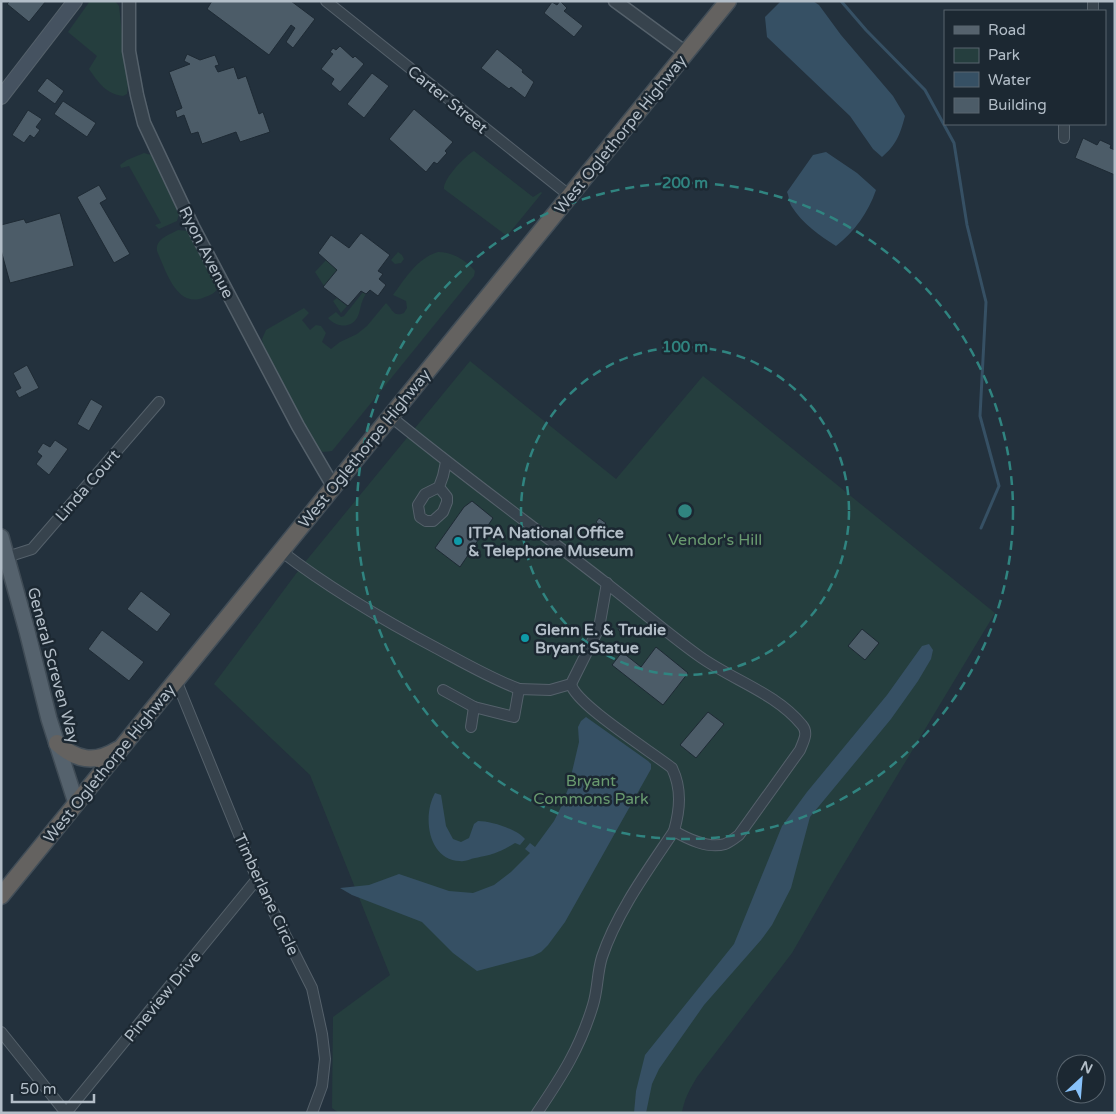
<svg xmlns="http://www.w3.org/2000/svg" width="1116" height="1114" font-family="'Varela Round',sans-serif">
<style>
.green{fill:#253e3e}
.water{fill:#365064}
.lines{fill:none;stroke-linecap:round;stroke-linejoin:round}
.stream{stroke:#365064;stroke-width:3}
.building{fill:#4c5c68;stroke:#1e2a34}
.minor-casing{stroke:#55616b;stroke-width:12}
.tertiary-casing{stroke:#55616b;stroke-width:15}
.secondary-casing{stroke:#55616b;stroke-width:16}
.primary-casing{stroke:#404c56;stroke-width:18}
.trunk-casing{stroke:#424e58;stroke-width:19}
.minor{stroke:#37434d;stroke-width:10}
.tertiary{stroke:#37434d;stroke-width:12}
.secondary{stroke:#455260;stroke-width:14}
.primary{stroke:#55626d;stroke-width:15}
.trunk{stroke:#646260;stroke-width:16}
.ring{fill:none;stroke:#308480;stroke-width:2.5;stroke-dasharray:9 6}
.culture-dot{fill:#0f9aa8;stroke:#1c2832;stroke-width:2}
.labels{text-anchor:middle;stroke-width:5;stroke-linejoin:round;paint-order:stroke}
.street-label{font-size:16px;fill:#b3bec8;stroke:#1c2832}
.poi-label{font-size:16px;font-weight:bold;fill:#b3bec8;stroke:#1c2832;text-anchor:start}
.park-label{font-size:16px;fill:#699a6f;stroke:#1c2832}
.centre{fill:#308480;stroke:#1c2832;stroke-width:2.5}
.ring-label{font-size:15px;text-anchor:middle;font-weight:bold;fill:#308480;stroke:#1c2832;stroke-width:5;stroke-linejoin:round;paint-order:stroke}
</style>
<rect width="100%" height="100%" fill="#23313d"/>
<g class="green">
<path d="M90,1H115L119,6L128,85L127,94L123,96C106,94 98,82 89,69L97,56L68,32Z"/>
<path d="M474,151L533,197L541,192L542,193L507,236L444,189C443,179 465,156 474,151Z"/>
<polygon points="144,153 151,155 179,214 177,221 159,229 155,225 161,223 129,166 121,168 120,165 127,160"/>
<path d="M178,230L189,231L218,288C215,293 211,295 205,297C177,310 166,271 157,251C155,239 169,235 178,230Z"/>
<polygon points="398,252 402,255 404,259 401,263 395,264 391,260"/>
<path d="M438,252C452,252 466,260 475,271L474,276L332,451L323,452L317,448L263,345L262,339L266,330L304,308L309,313L302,320L310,330L316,325L321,326L326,333L322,342L331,349L340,342L357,334L367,326L386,303C392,308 393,318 404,313L407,308L406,301L393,295C405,279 417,258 438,252Z"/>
<polygon points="326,260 337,270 324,286 315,272"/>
<path d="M363,292L366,294C360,302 361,311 357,318C350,329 336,327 328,318L336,312L341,317L344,316Z"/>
<polygon points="337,298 347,306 341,313 333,301"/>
<path d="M470,361L616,479L703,376L995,613L833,882L792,953L697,1077C690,1089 684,1099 682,1113H339L332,1108L333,1017L390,975L310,775L214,684L301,567Z"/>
</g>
<g class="water">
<path d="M781,1H813L819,5L841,35L893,96L905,116C900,135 896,145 882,157L873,149L850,116L767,37L765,17Z"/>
<path d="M826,152L857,173L876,190C868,213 855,231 836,246C820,236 802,223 792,207C789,203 789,196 787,192L813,155Z"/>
<polygon points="929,644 933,650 931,659 918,681 891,719 810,817 791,888 772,925 761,940 704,1005 659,1069 652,1084 646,1113 634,1113 636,1091 645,1055 734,944 782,826 807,792 887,695 922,646"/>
<polygon points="586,717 648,761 651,764 651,769 565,922 548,945 541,952 533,956 477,971 453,953 422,922 352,895 340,888 369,885 399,874 449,891 473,893 494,885 511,872 530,853 525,849 530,843 535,847 554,821 561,807 568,789 579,742 578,727 581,721"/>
<path d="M435,793L441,795L446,826L453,839L461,842L469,838L474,824L478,821C491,821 517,829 525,839L520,845L515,843C498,853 494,854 475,858C470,859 465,862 460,861C428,860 422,816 435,793Z"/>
</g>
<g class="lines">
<polyline class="stream" points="841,1 866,30 925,90 954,143 967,225 986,302 980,416 999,486 981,528"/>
</g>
<g class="building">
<polygon points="10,1 46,1 29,22 7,4"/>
<polygon points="212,1 291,1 315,19 293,48 286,42 295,28 291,25 269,55 207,9"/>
<polygon points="560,1 567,8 564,11 583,26 574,37 544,13 552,2 557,5"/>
<polygon points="340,46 353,58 355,56 364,64 340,92 331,84 334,79 321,69 333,54 330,52 333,48 336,50"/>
<polygon points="497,49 523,70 522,72 534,82 525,98 511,87 509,89 481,68"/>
<polygon points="187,54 200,60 215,55 219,65 215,66 218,72 234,67 238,79 246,76 259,114 263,112 270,132 240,142 236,132 202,144 198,132 191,134 184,115 177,118 175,111 182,108 169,72 190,64 184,61"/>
<polygon points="372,73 389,86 364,118 347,104"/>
<polygon points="47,78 64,91 55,104 37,91"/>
<polygon points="63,101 96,123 87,137 54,114"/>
<polygon points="414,109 453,142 445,151 447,153 437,164 434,162 426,172 389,139"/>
<polygon points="28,110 42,119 36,127 40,130 34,138 30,135 24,143 12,135"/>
<polygon points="1083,138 1097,145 1100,140 1111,145 1110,148 1115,150 1115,175 1075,158"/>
<polygon points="99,185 107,199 100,203 130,254 114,263 77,197"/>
<polygon points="60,213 74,266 10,283 1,250 1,225 24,219 26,223"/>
<polygon points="361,233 390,255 378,271 383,274 379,279 386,285 378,296 370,290 366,294 361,291 348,306 323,287 337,270 318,253 331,235 349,248"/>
<polygon points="27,365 39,388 19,398 15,391 21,388 13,373"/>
<polygon points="91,399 103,406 89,431 77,424"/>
<polygon points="55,440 68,449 49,475 36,464 42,456 37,452 43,443 50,447"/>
<polygon points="472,501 493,518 460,567 435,548 464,507"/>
<polygon points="599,518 606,523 602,527 596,522"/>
<polygon points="141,591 171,614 157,632 127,609"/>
<polygon points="625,621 632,627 625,635 618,630"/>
<polygon points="862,629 879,643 865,660 848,646"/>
<polygon points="102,630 144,662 129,681 88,649"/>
<polygon points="656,647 688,673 663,705 612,665 622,652 641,667"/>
<polygon points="708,712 724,724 696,758 680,745"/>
</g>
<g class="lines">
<g class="minor-casing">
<g id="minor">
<polyline points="326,1 570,196"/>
<polyline points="1093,1 1093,11"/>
<polyline points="1064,138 1064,124"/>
<path d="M390,416C461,474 534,527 606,583C637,607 667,633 699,656C732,680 776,693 802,725C809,733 803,742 800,750L739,835C735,838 730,842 725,844C708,849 688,839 674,831C648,870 617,912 602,957C597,973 598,989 593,1005C580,1048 562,1076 537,1113"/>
<polyline points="439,487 447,497 447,502 443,512 433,521 426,521 420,517 418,505 425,494 439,487 443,476 446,462"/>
<path d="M281,551C330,589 385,621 440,650C466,664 492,679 519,689"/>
<polyline points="7,557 32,549 159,402"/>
<polyline points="176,680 257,879 312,988 322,1034 325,1059 322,1086 312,1113"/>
<path d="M571,684C575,704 652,752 672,768C682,789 680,809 674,831"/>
<polyline points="443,690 474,707 514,717 519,689 550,690 571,684 599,628 607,583"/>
<polyline points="471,727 474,707"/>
<polyline points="1,1032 66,1113"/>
<polyline points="66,1113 257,879"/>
</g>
</g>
<g class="tertiary-casing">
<g id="tertiary">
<polyline points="129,1 129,51 137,95 144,123 193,227 298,426 333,486"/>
<polyline points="615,1 686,53"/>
</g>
</g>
<g class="secondary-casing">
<polyline id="secondary" points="1,97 75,1"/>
</g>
<g class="primary-casing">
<polyline id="primary" points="1,537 27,631 49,719 76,803"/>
</g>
<g class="trunk-casing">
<g id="trunk">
<path d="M57,743C76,760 94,764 117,750"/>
<polyline points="1,896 728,1"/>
</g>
</g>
<use href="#minor" class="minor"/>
<use href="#tertiary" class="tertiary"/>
<use href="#secondary" class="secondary"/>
<use href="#primary" class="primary"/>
<use href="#trunk" class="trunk"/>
</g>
<g class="ring">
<circle cx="685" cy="511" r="164"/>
<circle cx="685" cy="511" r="328"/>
</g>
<g class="culture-dot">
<circle cx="458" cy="541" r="5"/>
<circle cx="525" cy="638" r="5"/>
</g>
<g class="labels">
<g class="street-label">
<text transform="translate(448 99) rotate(39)" y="6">Carter Street</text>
<text transform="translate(620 134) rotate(-51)" y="6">West Oglethorpe Highway</text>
<text transform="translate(207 252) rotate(63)" y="6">Ryon Avenue</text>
<text transform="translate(364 448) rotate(-51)" y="6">West Oglethorpe Highway</text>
<text transform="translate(87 485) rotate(-49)" y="6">Linda Court</text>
<text transform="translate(54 665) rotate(75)" y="6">General Screven Way</text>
<text transform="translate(109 763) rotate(-51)" y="6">West Oglethorpe Highway</text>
<text transform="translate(267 894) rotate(65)" y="6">Timberlane Circle</text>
<text transform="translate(162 996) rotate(-51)" y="6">Pineview Drive</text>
</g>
<g class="poi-label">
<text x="468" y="538">ITPA National Office<tspan x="468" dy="18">&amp; Telephone Museum</tspan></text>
<text x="535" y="635">Glenn E. &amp; Trudie<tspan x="535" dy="18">Bryant Statue</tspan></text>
</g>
<g class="park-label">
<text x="715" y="545">Vendor's Hill</text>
<text x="591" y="786">Bryant<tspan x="591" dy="18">Commons Park</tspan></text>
</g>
</g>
<circle cx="685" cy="511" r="8" class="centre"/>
<g class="ring-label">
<text x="685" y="188">200 m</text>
<text x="685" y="352">100 m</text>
</g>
<rect width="1116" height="1114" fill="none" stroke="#b3bec8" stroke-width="5"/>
<rect x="944" y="10" width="162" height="115" fill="#1c2832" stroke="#58646e"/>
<rect x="954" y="26" width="25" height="8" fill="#55626d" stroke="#58646e"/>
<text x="988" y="35" font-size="15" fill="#b3bec8">Road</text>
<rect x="954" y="48" width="25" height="15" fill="#253e3e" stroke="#58646e"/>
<text x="988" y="60" font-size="15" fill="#b3bec8">Park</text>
<rect x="954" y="72" width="25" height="15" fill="#365064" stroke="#58646e"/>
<text x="988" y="85" font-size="15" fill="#b3bec8">Water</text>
<rect x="954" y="98" width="25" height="15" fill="#4c5c68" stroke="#58646e"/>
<text x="988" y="110" font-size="15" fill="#b3bec8">Building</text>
<g transform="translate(1081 1079) rotate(26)"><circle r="24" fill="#1c2832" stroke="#58646e"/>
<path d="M0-4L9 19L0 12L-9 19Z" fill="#87c1f9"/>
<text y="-8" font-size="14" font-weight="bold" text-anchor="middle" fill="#b3bec8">N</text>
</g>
<path d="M12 1094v8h82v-8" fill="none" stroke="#b3bec8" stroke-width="2.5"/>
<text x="20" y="1094" font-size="15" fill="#b3bec8" stroke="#1c2832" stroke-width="4" paint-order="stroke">50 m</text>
</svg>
